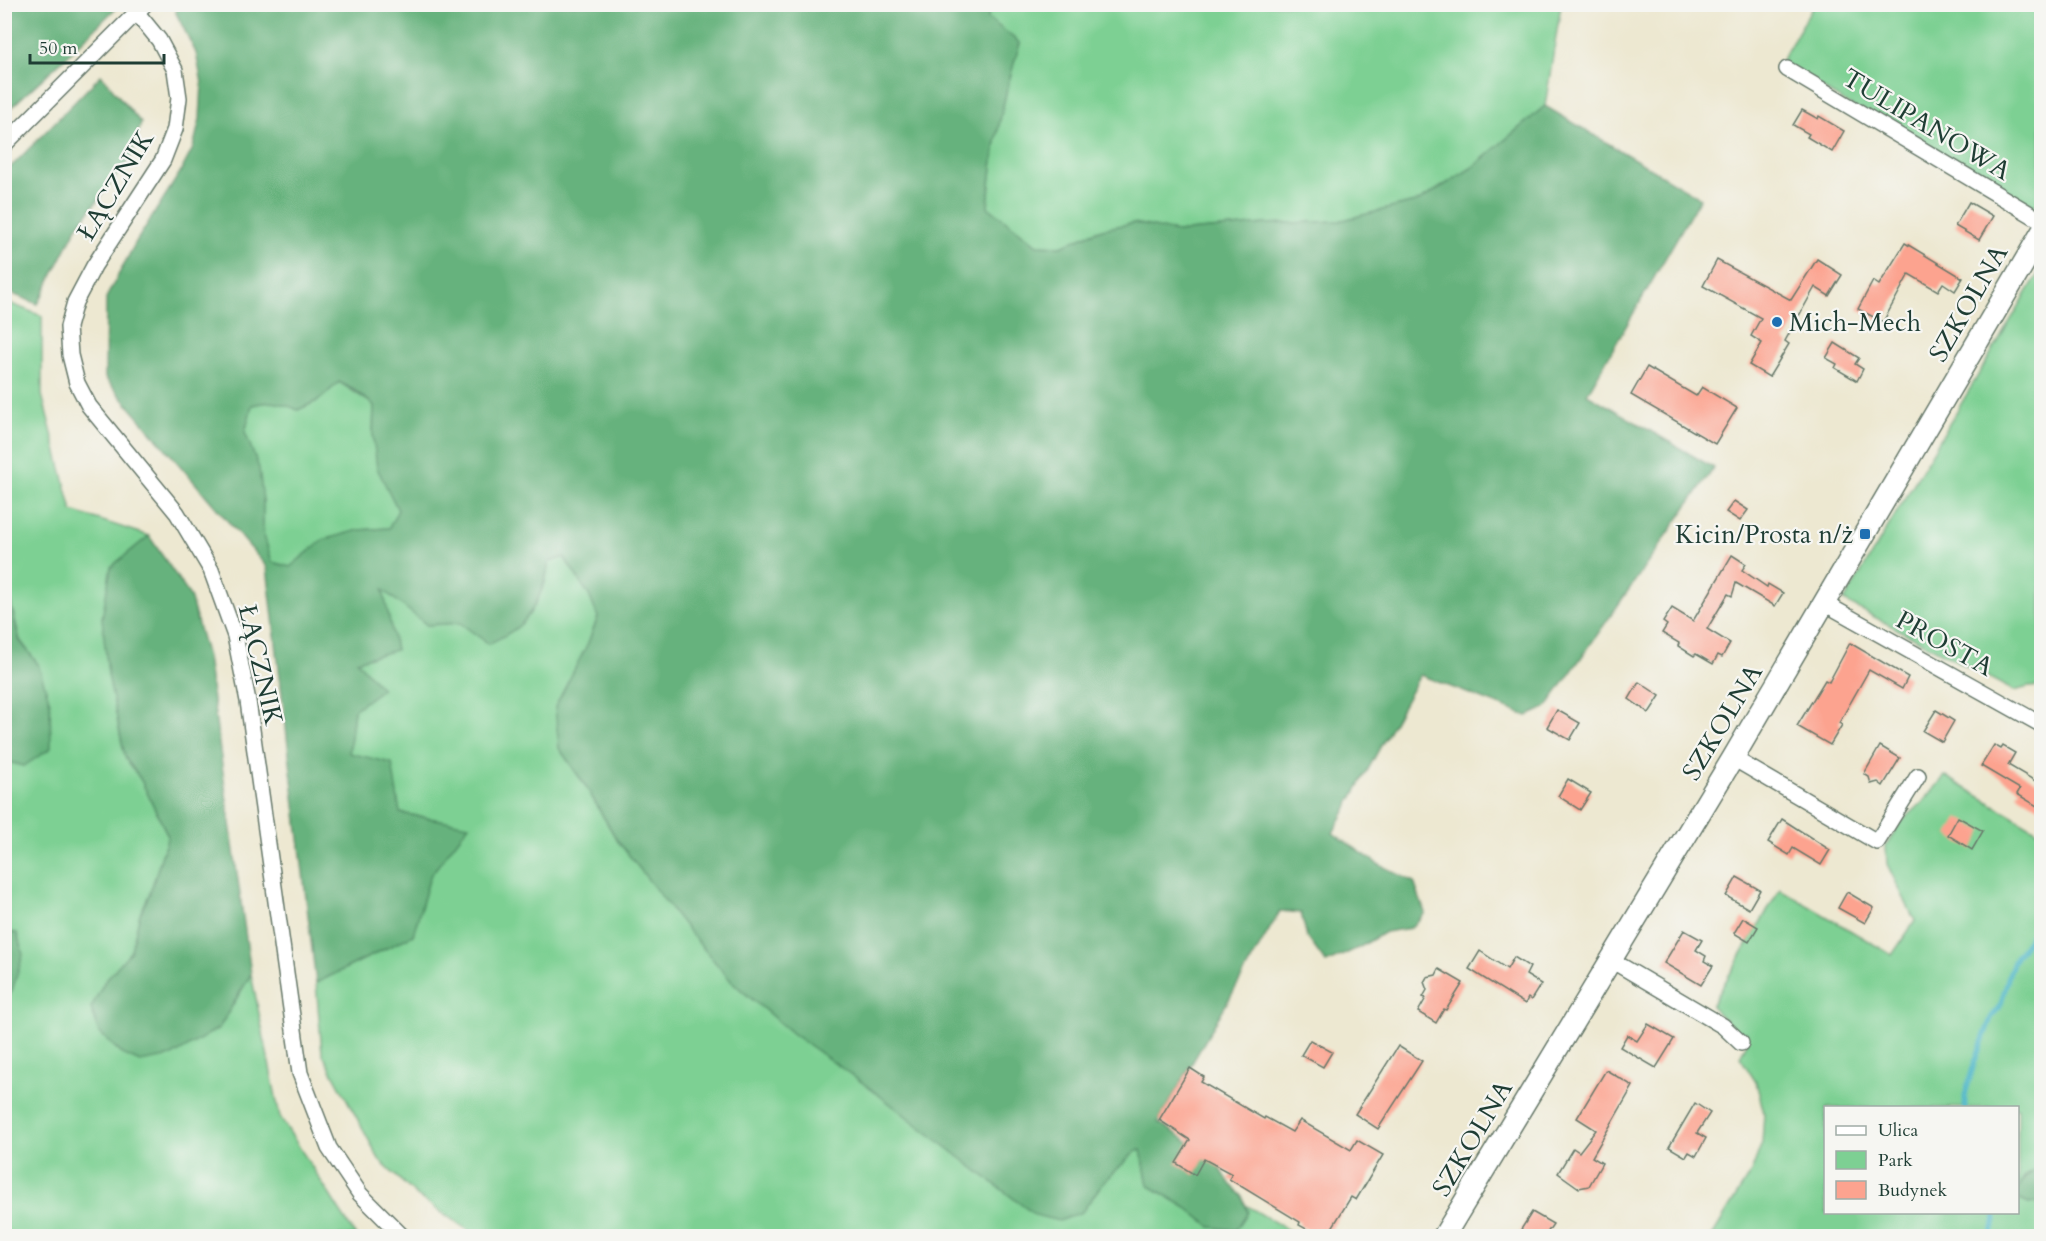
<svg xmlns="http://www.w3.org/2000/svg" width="2046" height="1241" font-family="Cardo,serif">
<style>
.green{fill:#7dd093;stroke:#4e8664;stroke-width:1.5}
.forest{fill:#66b27d;stroke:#427858;stroke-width:1.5;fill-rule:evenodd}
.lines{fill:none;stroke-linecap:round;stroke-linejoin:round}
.stream{stroke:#4bb6c8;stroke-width:5}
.building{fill:#fca38f}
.street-casing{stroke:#67796b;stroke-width:18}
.secondary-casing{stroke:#67796b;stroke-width:24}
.street{stroke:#fff;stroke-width:15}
.secondary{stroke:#fff;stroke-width:21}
.poi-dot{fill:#1f6fb2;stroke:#f6f6f2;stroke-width:2}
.labels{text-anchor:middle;stroke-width:4.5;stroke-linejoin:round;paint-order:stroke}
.street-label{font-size:26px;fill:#1f3d34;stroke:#f6f6f2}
.poi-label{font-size:26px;fill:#1f3d34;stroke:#f6f6f2;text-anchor:start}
</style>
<rect width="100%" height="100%" fill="#f6f6f2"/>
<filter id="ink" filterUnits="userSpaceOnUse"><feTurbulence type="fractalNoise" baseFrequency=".0167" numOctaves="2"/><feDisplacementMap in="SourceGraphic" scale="12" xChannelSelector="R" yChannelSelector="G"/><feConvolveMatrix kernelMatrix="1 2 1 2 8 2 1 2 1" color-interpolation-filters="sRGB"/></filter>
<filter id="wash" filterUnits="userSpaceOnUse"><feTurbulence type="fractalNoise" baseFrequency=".008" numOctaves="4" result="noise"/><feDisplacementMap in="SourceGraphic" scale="24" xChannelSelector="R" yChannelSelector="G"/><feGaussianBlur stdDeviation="1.35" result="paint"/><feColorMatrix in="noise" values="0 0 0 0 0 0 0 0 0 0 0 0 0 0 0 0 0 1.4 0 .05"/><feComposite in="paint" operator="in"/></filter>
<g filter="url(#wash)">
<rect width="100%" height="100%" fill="#ede8d1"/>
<g class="green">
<path d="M989,4L1561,5L1545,106L1473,167L1419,201L1339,221L1266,224L1177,232L1134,223L1102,229L1061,246L1037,245L988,207C992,150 1003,97 1020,43L988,18Z"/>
<polygon points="1814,5 2041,5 2041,196 2036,206 2024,210 1780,63"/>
<polygon points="2041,269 2041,686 2029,687 2014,691 1844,601"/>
<polygon points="4,301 42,316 42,395 72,511 149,536 111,567 117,719 125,757 141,780 168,836 150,893 140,914 131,952 105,981 91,1008 99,1032 122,1054 219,1028 251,974 280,1117 356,1236 5,1236 5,1001 12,991 17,933 5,932 5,761 24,766 38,664 20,640 5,579 8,548 4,541"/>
<path d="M339,382L374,405L373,436L389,490L398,510L389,528L359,530L323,540L290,567L272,562L263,533V501L245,432L252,405C270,400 281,402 298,410L319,400Z"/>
<polygon points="564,557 589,595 598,617 588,643 559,748 585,785 617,840 732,982 793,1034 863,1083 944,1144 1081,1212 1102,1184 1136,1151 1142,1150 1148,1185 1187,1208 1211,1227 1248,1212 1246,1205 1298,1236 477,1236 417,1196 380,1161 322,1053 316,983 413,935 430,876 468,825 400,813 349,753 354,710 356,661 383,589 427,625 460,623 534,606 545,583 549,562"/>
<polygon points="1945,776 2041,833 2041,1166 2024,1177 2018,1192 2018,1108 1826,1108 1826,1212 2018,1212 2018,1199 2029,1204 2041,1202 2041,1236 1712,1236 1751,1172 1762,1143 1764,1113 1756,1082 1740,1057 1747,1042 1711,1006 1780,889 1892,955 1915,921 1887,864 1886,846 1899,824 1923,802"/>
</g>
<g class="forest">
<polygon points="5,4 119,4 119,5 64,59 5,113"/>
<path d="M177,5H989L988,18L1020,43C1003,97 992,150 988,207L1037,245L1061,246L1102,229L1134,223L1177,232L1266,224L1339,221L1419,201L1473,167L1545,106L1700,198L1587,394L1714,468L1546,708L1527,716L1420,675L1333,833L1378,864L1414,882L1425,913L1411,928L1385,932L1360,947L1326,963L1307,937L1301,913L1280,911L1158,1122L1214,1158L1230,1184L1242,1196L1248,1212L1236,1230L1211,1227L1187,1208L1148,1185L1141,1150L1136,1151L1102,1184L1082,1212L1059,1221L1035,1215L863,1083L793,1034L732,982L691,934L617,840L585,785L559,748L555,707L588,643L598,617L589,595L564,557L549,562C545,584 538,606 522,623C514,632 499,638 489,644L460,623L427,625L383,590L396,650L357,661L382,689L354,710L349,753L392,763L400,813L469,825L430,876L413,935L316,983L267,567L105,378L106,298L136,242L181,171L193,148L200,119L202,83L196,53L176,13ZM339,382L354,390L374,405L373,436L377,468L398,510L389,528L359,530L323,540L290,567L272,562L263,533V501L259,468L245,432L252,405C270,400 281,402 298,410L319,400Z"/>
<polygon points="101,75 141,123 132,156 77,227 38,304 5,291 5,171 16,162"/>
<polygon points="149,536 190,596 207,657 251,974 219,1028 172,1056 140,1062 122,1054 99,1032 91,1008 105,981 131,951 140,914 150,893 168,836 141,780 125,757 108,675 102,618 111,567"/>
<polygon points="4,541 8,548 5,579 19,640 38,664 50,702 51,748 24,766 5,761"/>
<polygon points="5,932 17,933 23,955 12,991 5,1001"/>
<path d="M2041,1166V1202L2029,1204L2018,1199C2017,1181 2028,1175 2041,1166Z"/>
</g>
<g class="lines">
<g class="stream">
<polyline points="1965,1108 1965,1095 1974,1064 1991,1018 2001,1004 2010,971 2016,957 2042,920"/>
<polyline points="1990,1236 1996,1220 1995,1212"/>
</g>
</g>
<g id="blocks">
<g class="building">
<polygon points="1802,110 1818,119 1819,116 1844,131 1832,152 1807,137 1809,134 1793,125"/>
<polygon points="1969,202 1993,216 1979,240 1955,226"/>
<polygon points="1905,243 1963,278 1955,291 1943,283 1938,291 1909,274 1883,322 1858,309 1873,281 1879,285"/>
<polygon points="1817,259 1842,275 1829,296 1815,287 1785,341 1789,344 1769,377 1749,365 1762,343 1751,336 1761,318 1703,286 1717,260 1791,300"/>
<polygon points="1835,343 1859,358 1855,364 1863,369 1857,381 1835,368 1837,364 1826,358"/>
<polygon points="1647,367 1696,396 1702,387 1737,408 1715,444 1631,395"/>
<polygon points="1734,501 1748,510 1740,521 1726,512"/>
<polygon points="1732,555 1746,564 1742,570 1767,587 1768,584 1783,593 1775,606 1736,583 1732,596 1728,594 1707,629 1730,643 1722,657 1718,655 1713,664 1696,654 1694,656 1678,646 1679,643 1662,633 1667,625 1663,622 1672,608 1693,621"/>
<polygon points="1850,643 1908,677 1902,689 1869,670 1839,723 1842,725 1830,745 1797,726 1825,680 1829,682"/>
<polygon points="1639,682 1660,696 1649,713 1629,699"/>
<polygon points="1557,710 1580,723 1570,740 1547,727"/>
<polygon points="1936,710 1954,721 1942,742 1923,731"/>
<polygon points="1994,745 2001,749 2003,746 2015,753 2008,765 2042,785 2042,809 2017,794 2020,789 1981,766"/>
<polygon points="1880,746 1900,758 1883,786 1878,782 1871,784 1869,777 1864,774"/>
<polygon points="1568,779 1591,793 1580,810 1558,796"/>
<polygon points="1958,817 1983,831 1972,850 1948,835"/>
<polygon points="1782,819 1830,850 1821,865 1793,848 1789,855 1768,842"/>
<polygon points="1737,877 1760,890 1749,909 1726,896"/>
<polygon points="1847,892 1874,908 1865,923 1838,908"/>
<polygon points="1743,918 1758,927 1749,942 1734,933"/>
<polygon points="1684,930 1702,940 1696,950 1706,956 1704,961 1713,966 1701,985 1664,963"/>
<polygon points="1480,951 1507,969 1514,957 1530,967 1526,975 1541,984 1531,1000 1528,998 1525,1004 1469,969"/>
<polygon points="1439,969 1463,983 1446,1010 1444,1009 1436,1023 1418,1012 1426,998 1423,997 1427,990 1424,982 1427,977 1436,975"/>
<polygon points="1648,1024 1674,1039 1656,1068 1620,1047 1627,1035 1637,1041"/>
<polygon points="1310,1040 1332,1052 1323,1067 1301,1055"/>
<polygon points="1398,1046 1422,1061 1378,1129 1355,1114"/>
<polygon points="1190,1068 1204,1077 1201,1082 1264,1119 1265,1117 1292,1132 1300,1120 1351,1150 1357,1140 1383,1155 1356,1200 1351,1197 1327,1236 1319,1236 1299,1225 1300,1222 1229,1179 1232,1174 1204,1159 1195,1175 1176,1163 1190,1140 1159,1120"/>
<polygon points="1606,1070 1633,1086 1592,1157 1602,1163 1589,1186 1579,1188 1558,1173 1573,1148 1579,1152 1596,1130 1577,1118"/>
<polygon points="1695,1103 1710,1113 1697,1133 1706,1138 1696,1156 1689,1152 1686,1157 1669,1147"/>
<polygon points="1532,1212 1553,1224 1545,1236 1528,1236 1520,1231"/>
</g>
</g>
</g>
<g filter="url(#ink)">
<use href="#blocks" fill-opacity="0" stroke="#67796b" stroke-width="1.5"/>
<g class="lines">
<g class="street-casing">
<g id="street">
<polyline points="137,13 159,40 175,70 179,98 175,129 163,160 94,266 75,302 68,327 70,355 77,383 89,406 177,513 211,570 235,636 248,701 300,1073 329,1148 360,1194 402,1236"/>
<polyline points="1787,69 2042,221"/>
<polyline points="4,145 145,4"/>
<polyline points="1824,603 2042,725"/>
<polyline points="1733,758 1877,842 1918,776"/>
<polyline points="1611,960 1723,1026 1741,1043"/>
</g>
</g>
<g class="secondary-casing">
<polyline id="secondary" points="1444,1236 1733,758 2042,232"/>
</g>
<use href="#street" class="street"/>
<use href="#secondary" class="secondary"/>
</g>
</g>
<g class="poi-dot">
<circle cx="1777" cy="322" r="6"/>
<rect x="1859" y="528" width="12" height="12" rx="3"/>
</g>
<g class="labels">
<g class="street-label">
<text transform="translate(1927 124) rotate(31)" y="9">TULIPANOWA</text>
<text transform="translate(115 185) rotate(-59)" y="9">ŁĄCZNIK</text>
<text transform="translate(1968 303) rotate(-60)" y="9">SZKOLNA</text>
<text transform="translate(1945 643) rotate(29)" y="9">PROSTA</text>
<text transform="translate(261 665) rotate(77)" y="9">ŁĄCZNIK</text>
<text transform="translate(1722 722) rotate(-59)" y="9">SZKOLNA</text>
<text transform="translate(1472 1138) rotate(-59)" y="9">SZKOLNA</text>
</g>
<g class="poi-label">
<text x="1789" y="331">Mich-Mech</text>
<text x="1853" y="543" text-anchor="end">Kicin/Prosta n/ż</text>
</g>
</g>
<rect width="2046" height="1241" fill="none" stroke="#f6f6f2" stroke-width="24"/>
<rect x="1824" y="1106" width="195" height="108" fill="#f6f6f2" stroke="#a0aca6" stroke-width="1.5"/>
<rect x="1836" y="1126" width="30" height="9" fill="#ffffff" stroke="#a0aca6" stroke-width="1.5"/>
<text x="1878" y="1136" font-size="18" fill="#1f3d34">Ulica</text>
<rect x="1836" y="1151" width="30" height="18" fill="#7dd093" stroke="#a0aca6" stroke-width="1.5"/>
<text x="1878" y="1166" font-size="18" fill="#1f3d34">Park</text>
<rect x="1836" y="1181" width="30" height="18" fill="#fca38f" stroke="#a0aca6" stroke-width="1.5"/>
<text x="1878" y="1196" font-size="18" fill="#1f3d34">Budynek</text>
<path d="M30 54v9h134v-9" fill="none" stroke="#1f3d34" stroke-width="3"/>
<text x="39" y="54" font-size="18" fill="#1f3d34" stroke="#f6f6f2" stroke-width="4.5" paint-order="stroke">50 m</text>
</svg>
